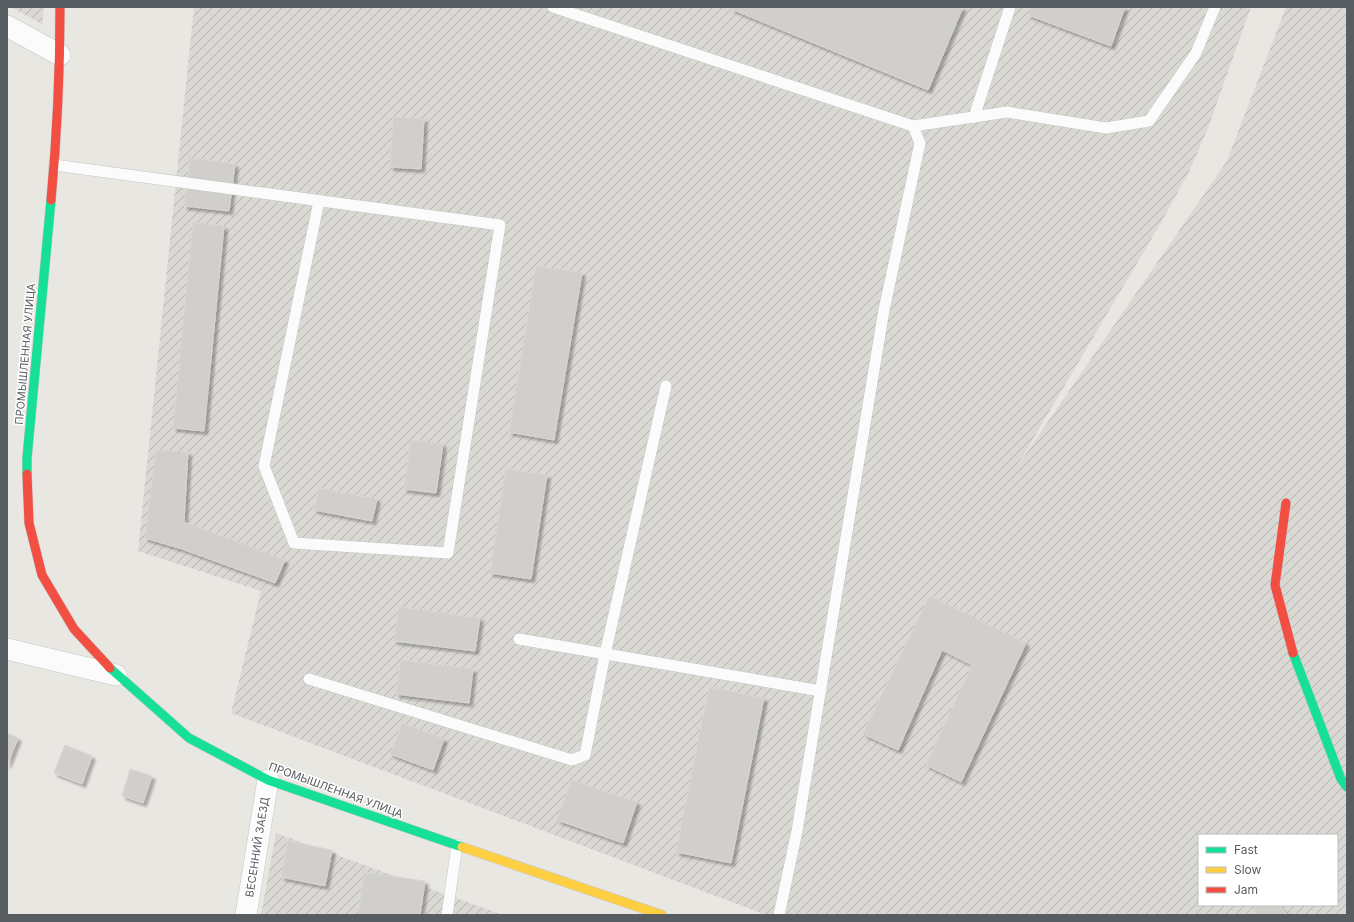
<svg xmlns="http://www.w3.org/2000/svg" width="1354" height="922" font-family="Inter,sans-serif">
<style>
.industrial{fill:url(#industrial-furrows);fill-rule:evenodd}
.building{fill:#d1cfcc;stroke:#d8d6d2;filter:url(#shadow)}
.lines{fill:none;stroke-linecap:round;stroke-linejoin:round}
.lane-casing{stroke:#c6c6c5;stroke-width:12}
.street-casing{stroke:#c6c6c5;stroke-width:22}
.fast-casing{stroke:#c6c6c6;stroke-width:10}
.slow-casing{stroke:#c6c6c6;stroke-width:10}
.jam-casing{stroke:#c6c6c6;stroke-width:10}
.lane{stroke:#fcfbfb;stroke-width:11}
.street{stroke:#fcfbfb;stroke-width:21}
.fast{stroke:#16e098;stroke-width:9}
.slow{stroke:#ffcf43;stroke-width:9}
.jam{stroke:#f24e42;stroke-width:9}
.labels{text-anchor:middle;stroke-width:3;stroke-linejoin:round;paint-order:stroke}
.street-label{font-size:11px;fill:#585d61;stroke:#fff}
</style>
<defs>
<pattern id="industrial-furrows" width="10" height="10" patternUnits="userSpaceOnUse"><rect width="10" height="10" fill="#dad8d3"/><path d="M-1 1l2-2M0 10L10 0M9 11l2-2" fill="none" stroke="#b4b2af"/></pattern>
<filter id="shadow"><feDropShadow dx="3.5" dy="3.5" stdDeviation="1" flood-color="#0004"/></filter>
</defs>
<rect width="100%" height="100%" fill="#e9e7e2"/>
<g class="industrial">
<polygon points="11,7 44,7 42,24"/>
<path d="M194,7H1251L1208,128L1189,172L1162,221L1016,468L1227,161L1286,7H1347V915H766L231,713L261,591L138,551ZM1199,835H1337V905H1199Z"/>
<polygon points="276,833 503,915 261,915"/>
</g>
<g class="building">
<polygon points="732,7 963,7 928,90 731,9"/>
<polygon points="1031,7 1125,7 1111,46 1028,15"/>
<polygon points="393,117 424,119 421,169 390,167"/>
<polygon points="190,158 235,164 229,211 184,206"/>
<polygon points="193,223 224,226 204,431 173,428"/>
<polygon points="536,266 582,273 554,440 509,432"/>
<polygon points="411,440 443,444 436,493 404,489"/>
<polygon points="156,450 188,452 184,522 285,560 275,583 182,549 145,538"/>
<polygon points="506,469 547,475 531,579 490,573"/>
<polygon points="319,488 377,499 372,521 314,510"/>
<polygon points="929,596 1026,643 961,782 926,765 972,665 942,650 898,750 863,734"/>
<polygon points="399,607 480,618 475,651 394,641"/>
<polygon points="401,660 473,669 469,703 396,694"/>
<polygon points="709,687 764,698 731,863 676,852"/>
<polygon points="402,723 444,739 433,770 390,754"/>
<polygon points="7,733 18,738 7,765"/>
<polygon points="65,745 92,756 82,784 54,773"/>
<polygon points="130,769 152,776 143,803 122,796"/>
<polygon points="571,780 637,802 623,843 557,820"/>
<polygon points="288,841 332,850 325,886 281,877"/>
<polygon points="364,872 425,881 420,915 358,915"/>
<polygon points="1257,905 1279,905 1288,915 1258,915 1253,909"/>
</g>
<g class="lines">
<g class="lane-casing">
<g id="lane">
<polyline points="553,7 913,126 920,143 884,310 797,831 779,915"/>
<polyline points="974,117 1010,7"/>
<polyline points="913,126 1007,112 1106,128 1149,121 1196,53 1215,7"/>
<polyline points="54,165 500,225 448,553 294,543 264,466 319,201"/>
<polyline points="519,639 821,691"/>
<polyline points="309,679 572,760 585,755 605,654 666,386"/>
<polyline points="447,915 457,845"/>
</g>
</g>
<g class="street-casing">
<g id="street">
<polyline points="7,26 60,55"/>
<polyline points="7,649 116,675"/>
<polyline points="246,915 268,780"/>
</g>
</g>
<g class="fast-casing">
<g id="fast">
<polyline points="27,474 27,458 51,200"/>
<polyline points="1293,653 1341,779 1347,787"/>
<polyline points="110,668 189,738 268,780 462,847"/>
</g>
</g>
<g class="slow-casing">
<polyline id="slow" points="462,847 662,915"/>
</g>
<g class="jam-casing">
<g id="jam">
<path d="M51,200C57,136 60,72 60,7"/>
<polyline points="27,474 29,523 42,575 74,629 110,668"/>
<polyline points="1286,503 1275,585 1293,653"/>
</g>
</g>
<use href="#lane" class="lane"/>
<use href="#street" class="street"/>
<use href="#fast" class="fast"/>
<use href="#slow" class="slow"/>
<use href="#jam" class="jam"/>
</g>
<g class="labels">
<g class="street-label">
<text transform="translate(25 354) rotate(-85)" y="4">ПРОМЫШЛЕННАЯ УЛИЦА</text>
<text transform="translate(336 790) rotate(20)" y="4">ПРОМЫШЛЕННАЯ УЛИЦА</text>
<text transform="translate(257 847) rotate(-81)" y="4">ВЕСЕННИЙ ЗАЕЗД</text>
</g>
</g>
<rect width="1354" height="922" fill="none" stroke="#585d61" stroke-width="16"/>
<rect x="1198" y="834" width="140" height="72" fill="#ffffff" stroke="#bcbec0"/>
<rect x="1206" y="847" width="20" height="6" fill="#16e098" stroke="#bcbec0"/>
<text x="1234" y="854" font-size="12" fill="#585d61">Fast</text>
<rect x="1206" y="867" width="20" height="6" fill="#ffcf43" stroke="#bcbec0"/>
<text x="1234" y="874" font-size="12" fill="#585d61">Slow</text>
<rect x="1206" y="887" width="20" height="6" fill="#f24e42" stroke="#bcbec0"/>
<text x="1234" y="894" font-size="12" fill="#585d61">Jam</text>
</svg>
